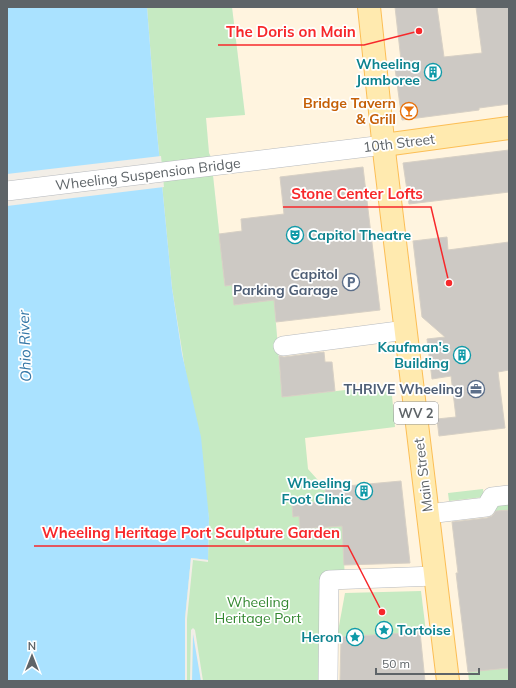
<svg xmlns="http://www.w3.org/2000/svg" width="516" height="688" font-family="Mulish,sans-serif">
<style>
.commercial{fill:#fff4df}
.green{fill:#c6eac2}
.water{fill:#aae2ff}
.pier{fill:#f2eee7}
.building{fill:#cdc9c4;stroke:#d7d0c5}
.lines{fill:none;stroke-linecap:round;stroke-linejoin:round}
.minor-casing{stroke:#b7babe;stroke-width:20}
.major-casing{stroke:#fcbe55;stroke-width:24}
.minor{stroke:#fff;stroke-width:19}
.major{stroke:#ffeaaf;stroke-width:22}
.labels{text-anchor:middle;stroke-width:3.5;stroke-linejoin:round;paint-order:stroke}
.shield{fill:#fff;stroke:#8e9295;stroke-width:1}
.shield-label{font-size:13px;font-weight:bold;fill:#5e6468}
.culture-label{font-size:14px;font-weight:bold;fill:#0d838f;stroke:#fff;text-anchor:end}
.food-label{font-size:14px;font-weight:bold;fill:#c56008;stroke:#fff;text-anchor:end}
.street-label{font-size:14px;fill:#5e6468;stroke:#fff}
.service-label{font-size:14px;font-weight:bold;fill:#4e5e75;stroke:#fff;text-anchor:end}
.park-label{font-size:14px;fill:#32872f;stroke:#fff}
.water-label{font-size:15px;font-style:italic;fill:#3779a8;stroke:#fff}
.leader{fill:none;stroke:#f7282b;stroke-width:1.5}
.callout-dot{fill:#f7282b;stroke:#fff;stroke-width:1.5}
.callout-label{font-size:15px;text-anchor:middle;font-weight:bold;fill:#f7282b;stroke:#fff;stroke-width:3.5;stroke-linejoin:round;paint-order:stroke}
</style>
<rect width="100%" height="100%" fill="#f2eee7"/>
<polygon class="commercial" points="232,7 509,7 509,681 328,681 342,527 300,529 293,517 274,300 234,305 232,285 225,286 211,157 209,153 206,118 245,114"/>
<g class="green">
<polygon points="147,7 232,7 245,115 206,118 209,153 211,157 225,286 232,285 235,305 274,300 282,397 391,385 395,427 305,438 308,469 325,488 327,501 292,505 293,517 299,516 301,529 342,526 345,579 330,580 328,681 185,681 185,619 191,558 208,560 209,518 172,288 156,122"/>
<polygon points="483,489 484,497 449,501 448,493"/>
<polygon points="509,497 509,510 494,512 493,502"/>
<polygon points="421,591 426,632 337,637 345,593"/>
<polygon points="509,668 509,681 469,681 468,672"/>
</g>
<g class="water">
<polygon points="7,7 147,7 156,122 172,288 182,354 201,437 209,518 208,560 191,558 185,619 185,681 7,681"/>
<polygon points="193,630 201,681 192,681"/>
</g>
<g class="pier">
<polygon points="161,156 164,187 7,206 7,174"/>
<polygon points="191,558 208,560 208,562 193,560 187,619 187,681 185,681 185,619"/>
<polygon points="193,628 195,630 203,681 201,681 193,634 192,681 190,681 191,630"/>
</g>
<g class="building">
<polygon points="395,7 437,7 444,57 482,53 476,7 509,7 509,104 479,108 479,110 402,120 394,61 401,60"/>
<polygon points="509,150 509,192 409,204 403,163"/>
<polygon points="363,167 380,310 276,322 274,300 234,305 232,285 225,286 219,234 242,231 241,219 284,214 280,177"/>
<polygon points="447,237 448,250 509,242 509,370 498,372 505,428 439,436 437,419 456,417 451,376 432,379 427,339 445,337 422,317 413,241"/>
<polygon points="324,352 325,362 332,362 335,391 282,397 279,356 284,357"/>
<polygon points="401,481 410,563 344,565 342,526 300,529 299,516 293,517 292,505 327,501 325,488"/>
<polygon points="509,510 509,668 468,672 456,573 458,573 452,522 487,518 492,516 496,511"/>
<polygon points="420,632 425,681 340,681 341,637"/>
</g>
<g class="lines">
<g class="minor-casing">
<g id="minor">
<polyline points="7,191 384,145"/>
<polyline points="283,346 406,330"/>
<polyline points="428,514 486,507 492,497 509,495"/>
<polyline points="328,681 329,580 435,576"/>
</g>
</g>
<g class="major-casing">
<g id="major">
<polyline points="369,7 385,159 448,681"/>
<polyline points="384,145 509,128"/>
</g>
</g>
<use href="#minor" class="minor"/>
<use href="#major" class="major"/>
</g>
<defs>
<g id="building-ring" transform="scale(0.9)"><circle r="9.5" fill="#fff" stroke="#0f9aa8" stroke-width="1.5"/><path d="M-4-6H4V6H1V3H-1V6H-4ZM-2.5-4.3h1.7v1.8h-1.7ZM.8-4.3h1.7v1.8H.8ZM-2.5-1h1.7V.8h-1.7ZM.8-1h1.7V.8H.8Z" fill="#0f9aa8"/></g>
<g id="bar-ring" transform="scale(0.9)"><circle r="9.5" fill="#fff" stroke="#e8710a" stroke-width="1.5"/><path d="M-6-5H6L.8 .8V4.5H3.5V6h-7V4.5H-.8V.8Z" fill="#e8710a"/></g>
<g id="theatre-ring" transform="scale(0.9)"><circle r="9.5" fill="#fff" stroke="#0f9aa8" stroke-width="1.5"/><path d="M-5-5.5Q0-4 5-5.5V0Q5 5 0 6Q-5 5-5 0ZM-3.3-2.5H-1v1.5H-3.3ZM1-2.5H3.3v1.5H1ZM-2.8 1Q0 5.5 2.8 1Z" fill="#0f9aa8"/></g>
<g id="parking-ring" transform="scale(0.9)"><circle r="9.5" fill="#fff" stroke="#5c6f8a" stroke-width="1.5"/><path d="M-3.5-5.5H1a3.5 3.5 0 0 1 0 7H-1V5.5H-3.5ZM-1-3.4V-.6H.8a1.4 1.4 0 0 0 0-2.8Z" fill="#5c6f8a"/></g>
<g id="office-ring" transform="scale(0.9)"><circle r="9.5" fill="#fff" stroke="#5c6f8a" stroke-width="1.5"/><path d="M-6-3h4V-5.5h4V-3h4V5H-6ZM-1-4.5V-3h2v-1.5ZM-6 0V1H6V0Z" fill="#5c6f8a"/></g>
<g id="sight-ring" transform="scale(0.9)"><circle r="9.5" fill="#fff" stroke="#0f9aa8" stroke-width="1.5"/><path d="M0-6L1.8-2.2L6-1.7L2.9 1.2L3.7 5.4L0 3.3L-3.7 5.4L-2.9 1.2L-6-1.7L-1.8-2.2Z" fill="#0f9aa8"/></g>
</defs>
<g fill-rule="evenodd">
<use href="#building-ring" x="433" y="72"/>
<use href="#bar-ring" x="409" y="111"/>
<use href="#theatre-ring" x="295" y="235"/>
<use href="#parking-ring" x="351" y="282"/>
<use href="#building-ring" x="462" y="355"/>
<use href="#office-ring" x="476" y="389"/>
<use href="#building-ring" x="364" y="491"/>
<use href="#sight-ring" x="384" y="630"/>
<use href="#sight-ring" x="355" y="637"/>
</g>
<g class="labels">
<rect class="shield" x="394" y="402" width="44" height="22" rx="3"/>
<g class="shield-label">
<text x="416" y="418">WV 2</text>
</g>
<g class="culture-label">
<text x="420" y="69">Wheeling<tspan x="420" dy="16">Jamboree</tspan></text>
<text x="308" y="240" text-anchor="start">Capitol Theatre</text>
<text x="449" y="352">Kaufman's<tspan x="449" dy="16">Building</tspan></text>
<text x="351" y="488">Wheeling<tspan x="351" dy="16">Foot Clinic</tspan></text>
<text x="397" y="635" text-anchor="start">Tortoise</text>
<text x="342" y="642">Heron</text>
</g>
<g class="food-label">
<text x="396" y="108">Bridge Tavern<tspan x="396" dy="16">&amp; Grill</tspan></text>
</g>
<g class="street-label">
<text transform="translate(399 143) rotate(-7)" y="5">10th Street</text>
<text transform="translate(148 174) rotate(-7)" y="5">Wheeling Suspension Bridge</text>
<text transform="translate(423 475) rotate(-97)" y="5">Main Street</text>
</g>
<g class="service-label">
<text x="338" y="279">Capitol<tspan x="338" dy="16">Parking Garage</tspan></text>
<text x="463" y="394">THRIVE Wheeling</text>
</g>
<g class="park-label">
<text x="258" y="607">Wheeling<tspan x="258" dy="16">Heritage Port</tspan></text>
</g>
<g class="water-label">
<text transform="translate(25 346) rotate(-92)" y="5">Ohio River</text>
</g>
</g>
<path class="leader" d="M419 31L364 45H218M449 283L431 207H283M382 612L348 546H34"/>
<g class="callout-dot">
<circle cx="419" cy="31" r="4"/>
<circle cx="449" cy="283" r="4"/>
<circle cx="382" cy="612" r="4"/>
</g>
<g class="callout-label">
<text x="291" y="37">The Doris on Main</text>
<text x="357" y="199">Stone Center Lofts</text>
<text x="191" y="538">Wheeling Heritage Port Sculpture Garden</text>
</g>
<rect width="516" height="688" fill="none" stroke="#5e6468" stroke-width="16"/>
<g transform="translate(32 656)" stroke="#ffffff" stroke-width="3" paint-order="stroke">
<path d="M0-3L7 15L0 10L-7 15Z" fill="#5e6468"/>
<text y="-6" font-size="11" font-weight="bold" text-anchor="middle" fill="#5e6468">N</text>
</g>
<path d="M376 668v6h103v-6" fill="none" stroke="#5e6468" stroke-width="2"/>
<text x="382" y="668" font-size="12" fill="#5e6468" stroke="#ffffff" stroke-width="3" paint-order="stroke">50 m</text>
</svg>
